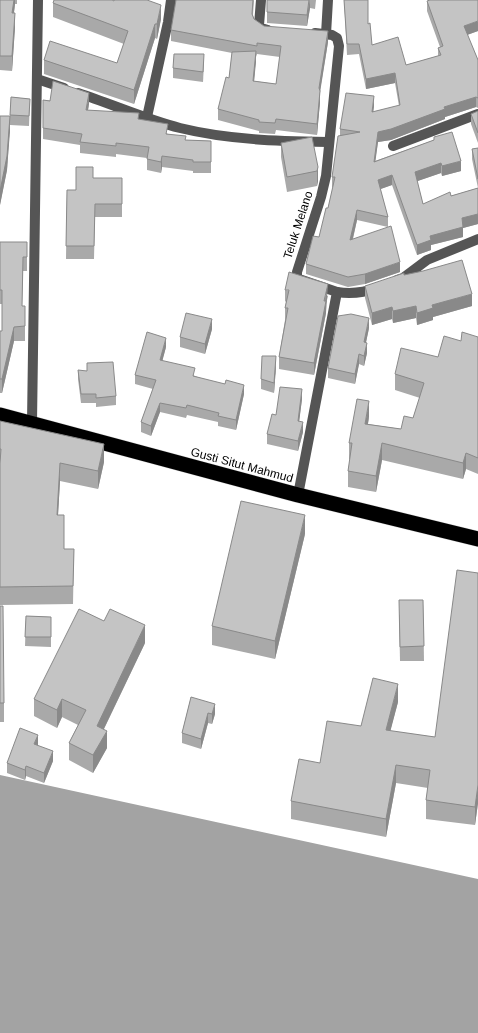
<svg xmlns="http://www.w3.org/2000/svg" width="478" height="1033" font-family="Helvetica,sans-serif">
<style>
.water{fill:#a3a3a3}
.lines{fill:none;stroke-linecap:round;stroke-linejoin:round}
.highway-casing{stroke:#dbdbdb;stroke-width:16}
.street{stroke:#555;stroke-width:10}
.highway{stroke:#000;stroke-width:15}
.wall{fill:#a9a9a9;fill-rule:evenodd}
.shaded-wall{fill:#898989}
.building{fill:#c4c4c4;stroke:#898989}
.labels{text-anchor:middle;stroke-width:4;stroke-linejoin:round;paint-order:stroke}
.street-label{font-size:12px;fill:#000;stroke:#fff}
</style>
<rect width="100%" height="100%" fill="#fff"/>
<polygon class="water" points="0,775 478,879 478,1033 0,1033"/>
<g class="lines">
<g class="highway-casing">
<polyline id="highway" points="0,415 298,495 478,539"/>
</g>
<g class="street">
<polyline points="261,0 259,25 261,28 268,30"/>
<polyline points="326,34 328,0"/>
<polyline points="37,79 64,88"/>
<path d="M78,93C112,104 145,119 180,128C229,140 279,141 328,142"/>
<polyline points="147,117 168,22 171,0"/>
<polyline points="393,146 478,114"/>
<polyline points="397,280 403,278 427,260 478,239"/>
<path d="M337,292C351,294 363,293 376,288"/>
<polyline points="32,422 38,0"/>
<polyline points="298,495 337,292 299,279 297,276 297,272 321,197 326,176 339,46 337,38 332,35 315,33"/>
</g>
<use href="#highway" class="highway"/>
</g>
<g class="wall">
<polygon points="0,0 17,0 17,4 15,4 14,13 15,27 12,71 0,70"/>
<path d="M254,0L253,15L254,19L264,26L328,42L320,90V102L317,135L276,130L275,134L259,133V131L218,120V109L229,78L232,53L171,41V30ZM257,54L280,57L276,84L254,81L256,57Z"/>
<polygon points="267,0 316,0 315,9 310,8 307,26 267,23"/>
<polygon points="344,0 368,0 368,24 372,45 406,65 438,56 438,48 440,47 427,11 427,1 478,31 467,35 478,60 478,108 476,107 445,117 445,119 391,140 378,142 375,161 434,140 434,137 461,171 442,176 441,173 417,181 423,204 478,188 472,159 472,149 478,148 478,224 463,228 463,237 431,245 431,250 417,255 392,185 380,189 388,217 388,227 357,220 353,239 400,272 365,284 348,287 306,274 306,264 319,237 328,208 333,187 332,187 332,177 340,136 340,129 374,106 373,112 399,106 395,83 366,89 359,54 347,55"/>
<polygon points="114,1 161,19 157,39 155,38 134,104 44,74 44,60 117,63 124,44 53,17 53,3"/>
<polygon points="204,64 203,82 173,78 173,68"/>
<polygon points="11,97 30,99 29,126 10,125 7,170 0,205 0,116 10,116"/>
<polygon points="43,100 89,104 88,110 139,119 168,134 186,140 211,141 211,173 193,173 193,171 162,167 161,173 147,170 147,158 116,154 116,157 80,153 80,145 43,139"/>
<polygon points="478,111 478,143 471,124 471,114"/>
<polygon points="281,143 318,167 318,181 317,186 287,192 281,157"/>
<polygon points="93,178 122,178 122,217 95,217 94,259 66,259 67,190 76,190"/>
<polygon points="0,242 27,242 27,271 23,271 22,306 25,306 25,341 14,341 2,393 0,393 0,331 2,331 2,304 0,304"/>
<polygon points="404,275 472,306 433,317 433,320 417,325 416,318 393,323 392,319 372,325 365,298 365,286"/>
<polygon points="285,290 328,296 326,304 326,313 314,375 279,369 279,357 285,320 285,308 286,302 285,301"/>
<polygon points="369,328 366,342 367,353 364,366 359,364 355,384 328,378 328,368"/>
<polygon points="212,329 205,354 180,347 180,337"/>
<polygon points="478,337 478,474 466,469 463,479 382,460 376,492 348,487 348,471 350,459 349,459 349,443 369,417 368,424 401,429 413,418 420,398 395,390 395,374 438,357 461,341"/>
<polygon points="166,347 162,361 195,376 244,394 236,430 218,426 218,422 187,415 186,418 160,412 151,436 141,432 141,422 153,389 135,384 135,375"/>
<polygon points="276,366 274,393 261,389 261,379"/>
<polygon points="78,370 116,396 116,405 96,407 96,403 81,403 78,379"/>
<polygon points="302,399 299,421 303,432 298,451 267,444 267,434 276,415"/>
<polygon points="0,421 104,462 98,489 60,481 58,515 64,549 74,549 73,604 0,605"/>
<polygon points="305,534 275,659 212,645 212,626"/>
<polygon points="478,573 478,803 475,825 426,819 426,800 428,788 396,783 386,837 291,819 291,801 320,763 361,726 398,702 390,731 435,737"/>
<polygon points="423,600 424,661 400,661 399,615"/>
<polygon points="0,606 4,703 4,722 0,722"/>
<polygon points="26,616 51,617 51,647 25,646"/>
<polygon points="145,643 104,729 107,748 93,773 69,760 69,743 78,725 62,717 57,728 34,716 34,699"/>
<polygon points="191,697 215,714 212,724 208,723 201,749 182,743 182,733"/>
<polygon points="38,745 38,746 53,761 44,783 26,776 25,780 7,773 7,763"/>
</g>
<g class="shaded-wall">
<polygon points="14,0 15,0 15,4 12,27 12,13"/>
<polygon points="310,0 310,8 307,26 307,15"/>
<polygon points="161,5 161,19 157,39 157,24"/>
<polygon points="15,13 15,27 12,71 12,56"/>
<polygon points="478,21 478,31 464,36 464,26"/>
<polygon points="155,24 155,38 134,104 134,90"/>
<polygon points="328,31 328,42 319,99 319,88"/>
<polygon points="256,51 256,62 253,92 253,81"/>
<polygon points="395,73 395,83 366,89 366,79"/>
<polygon points="320,91 320,102 317,135 317,124"/>
<polygon points="89,93 89,104 86,121 86,110"/>
<polygon points="374,96 374,106 372,122 372,112"/>
<polygon points="476,97 476,107 445,117 445,119 391,140 378,142 374,172 374,162 378,132 444,107"/>
<polygon points="10,116 10,131 7,170 0,205 0,191"/>
<polygon points="162,156 162,167 161,173 161,162"/>
<polygon points="461,161 461,171 442,176 442,166"/>
<polygon points="441,163 441,173 415,182 415,172"/>
<polygon points="318,167 318,181 317,186 317,171"/>
<polygon points="392,175 392,185 378,190 378,180"/>
<polygon points="357,210 357,220 350,250 350,240"/>
<polygon points="478,214 478,224 463,228 463,237 431,245 431,250 417,255 417,245 430,236 462,218"/>
<polygon points="400,262 400,272 365,284 365,274"/>
<polygon points="328,284 326,313 314,375 314,363"/>
<polygon points="472,294 472,306 433,317 433,320 417,325 417,313 432,305"/>
<polygon points="416,306 416,318 393,323 393,311"/>
<polygon points="392,307 392,319 372,325 372,313"/>
<polygon points="369,318 369,328 364,352 364,342"/>
<polygon points="212,319 212,329 205,354 205,344"/>
<polygon points="14,327 14,341 2,393 2,379"/>
<polygon points="166,338 166,347 160,370 160,360"/>
<polygon points="367,343 367,353 364,366 364,356"/>
<polygon points="359,354 359,364 355,384 355,374"/>
<polygon points="276,356 276,366 274,393 274,383"/>
<polygon points="244,385 244,394 236,430 236,420"/>
<polygon points="302,389 302,399 298,431 298,421"/>
<polygon points="369,401 369,417 365,440 365,424"/>
<polygon points="160,403 160,412 151,436 151,426"/>
<polygon points="303,422 303,432 298,451 298,441"/>
<polygon points="382,443 382,460 376,492 376,476"/>
<polygon points="104,444 104,462 98,489 98,471"/>
<polygon points="466,453 466,469 463,479 463,463"/>
<polygon points="60,463 60,481 57,533 57,515"/>
<polygon points="305,515 305,534 275,659 275,641"/>
<polygon points="145,625 145,643 97,743 97,726"/>
<polygon points="398,684 398,702 386,748 386,730"/>
<polygon points="62,699 62,717 57,728 57,710"/>
<polygon points="215,704 215,714 212,724 212,714"/>
<polygon points="208,713 208,723 201,749 201,739"/>
<polygon points="107,731 107,748 93,773 93,755"/>
<polygon points="38,735 38,745 34,754 34,744"/>
<polygon points="53,751 53,761 44,783 44,773"/>
<polygon points="396,765 396,783 386,837 386,819"/>
<polygon points="26,766 26,776 25,780 25,770"/>
<polygon points="478,785 478,803 475,825 475,807"/>
</g>
<g class="building">
<polygon points="0,0 14,0 12,13 15,13 12,56 0,56"/>
<polygon points="54,0 112,0 114,1 114,0 147,0 161,5 157,24 155,24 134,90 44,60 50,41 117,63 128,31 53,3"/>
<polygon points="176,0 253,0 252,14 254,19 264,26 328,31 319,88 320,91 317,124 276,119 275,123 259,122 259,120 218,109 226,77 229,78 232,52 256,51 253,81 276,84 281,46 257,43 257,46 171,30"/>
<polygon points="267,0 309,0 307,15 267,12"/>
<polygon points="344,0 368,0 368,24 370,23 372,45 398,37 406,65 441,55 438,48 443,46 427,1 430,0 478,0 478,21 464,26 478,60 478,98 476,97 444,107 445,109 391,129 378,132 374,162 434,140 434,137 452,132 461,161 442,166 441,163 415,172 423,204 450,192 451,196 478,188 478,214 462,218 463,227 430,236 431,240 417,245 392,175 378,180 388,217 357,210 350,240 391,226 400,262 365,274 348,277 306,264 313,236 319,237 326,208 328,208 335,177 332,177 338,136 360,132 340,129 346,93 374,96 372,112 400,105 395,73 366,79 359,44 347,44"/>
<polygon points="174,54 204,54 203,72 173,68"/>
<polygon points="53,81 89,93 86,110 139,113 138,119 168,124 166,134 186,136 185,140 211,141 211,162 193,162 193,160 162,156 161,162 147,159 149,147 116,143 116,146 80,142 82,134 43,128 43,100 50,101"/>
<polygon points="11,97 30,99 29,116 10,115"/>
<polygon points="478,111 478,133 471,114"/>
<polygon points="0,116 10,116 7,156 0,191"/>
<polygon points="312,137 318,167 317,171 287,177 281,143"/>
<polygon points="478,148 478,179 472,149"/>
<polygon points="76,167 93,167 93,178 122,178 122,204 95,204 94,246 66,246 67,190 76,190"/>
<polygon points="0,242 27,242 27,257 23,257 22,306 25,306 25,326 14,327 2,379 0,379 0,331 2,331 2,290 0,290"/>
<polygon points="462,260 472,294 432,305 433,308 417,313 416,306 393,311 392,307 372,313 365,286 404,273 404,275 423,271"/>
<polygon points="289,272 328,284 324,301 326,301 314,363 279,357 288,308 285,308 289,290 285,290"/>
<polygon points="186,313 212,319 205,344 180,337"/>
<polygon points="351,314 369,318 364,342 367,343 364,356 359,354 355,374 328,368 338,316"/>
<polygon points="147,332 166,338 160,360 195,368 193,376 225,384 226,380 244,385 236,420 218,416 219,413 187,405 186,408 160,403 151,426 141,422 156,380 135,375"/>
<polygon points="462,332 478,337 478,458 466,453 463,463 382,443 376,476 348,471 352,443 349,443 357,399 369,401 365,424 401,429 404,416 413,418 424,383 395,374 401,348 438,357 444,336 461,341"/>
<polygon points="262,356 276,356 274,383 261,379"/>
<polygon points="113,362 116,396 96,398 96,394 81,394 78,370 87,371 87,363"/>
<polygon points="280,387 302,389 298,421 303,422 298,441 267,434 272,414 276,415"/>
<polygon points="0,421 104,444 98,471 60,463 57,515 64,515 64,549 74,549 73,586 0,587 0,463 1,449 0,449"/>
<polygon points="241,501 305,515 275,641 212,626"/>
<polygon points="457,570 478,573 478,785 475,807 426,800 430,770 396,765 386,819 291,801 299,759 320,763 327,721 361,726 373,678 398,684 386,730 435,737"/>
<polygon points="399,600 423,600 424,646 400,647"/>
<polygon points="0,606 3,606 4,703 0,703"/>
<polygon points="79,609 104,621 110,609 145,625 97,726 107,731 93,755 69,743 86,710 62,699 57,710 34,699"/>
<polygon points="26,616 51,617 51,637 25,637"/>
<polygon points="191,697 215,704 212,714 208,713 201,739 182,733"/>
<polygon points="20,728 38,735 34,744 53,751 44,773 26,766 25,770 7,763"/>
</g>
<g class="labels">
<g class="street-label">
<text transform="translate(298 225) rotate(-72)" y="4">Teluk Melano</text>
<text transform="translate(242 465) rotate(15)" y="4">Gusti Situt Mahmud</text>
</g>
</g>
</svg>
